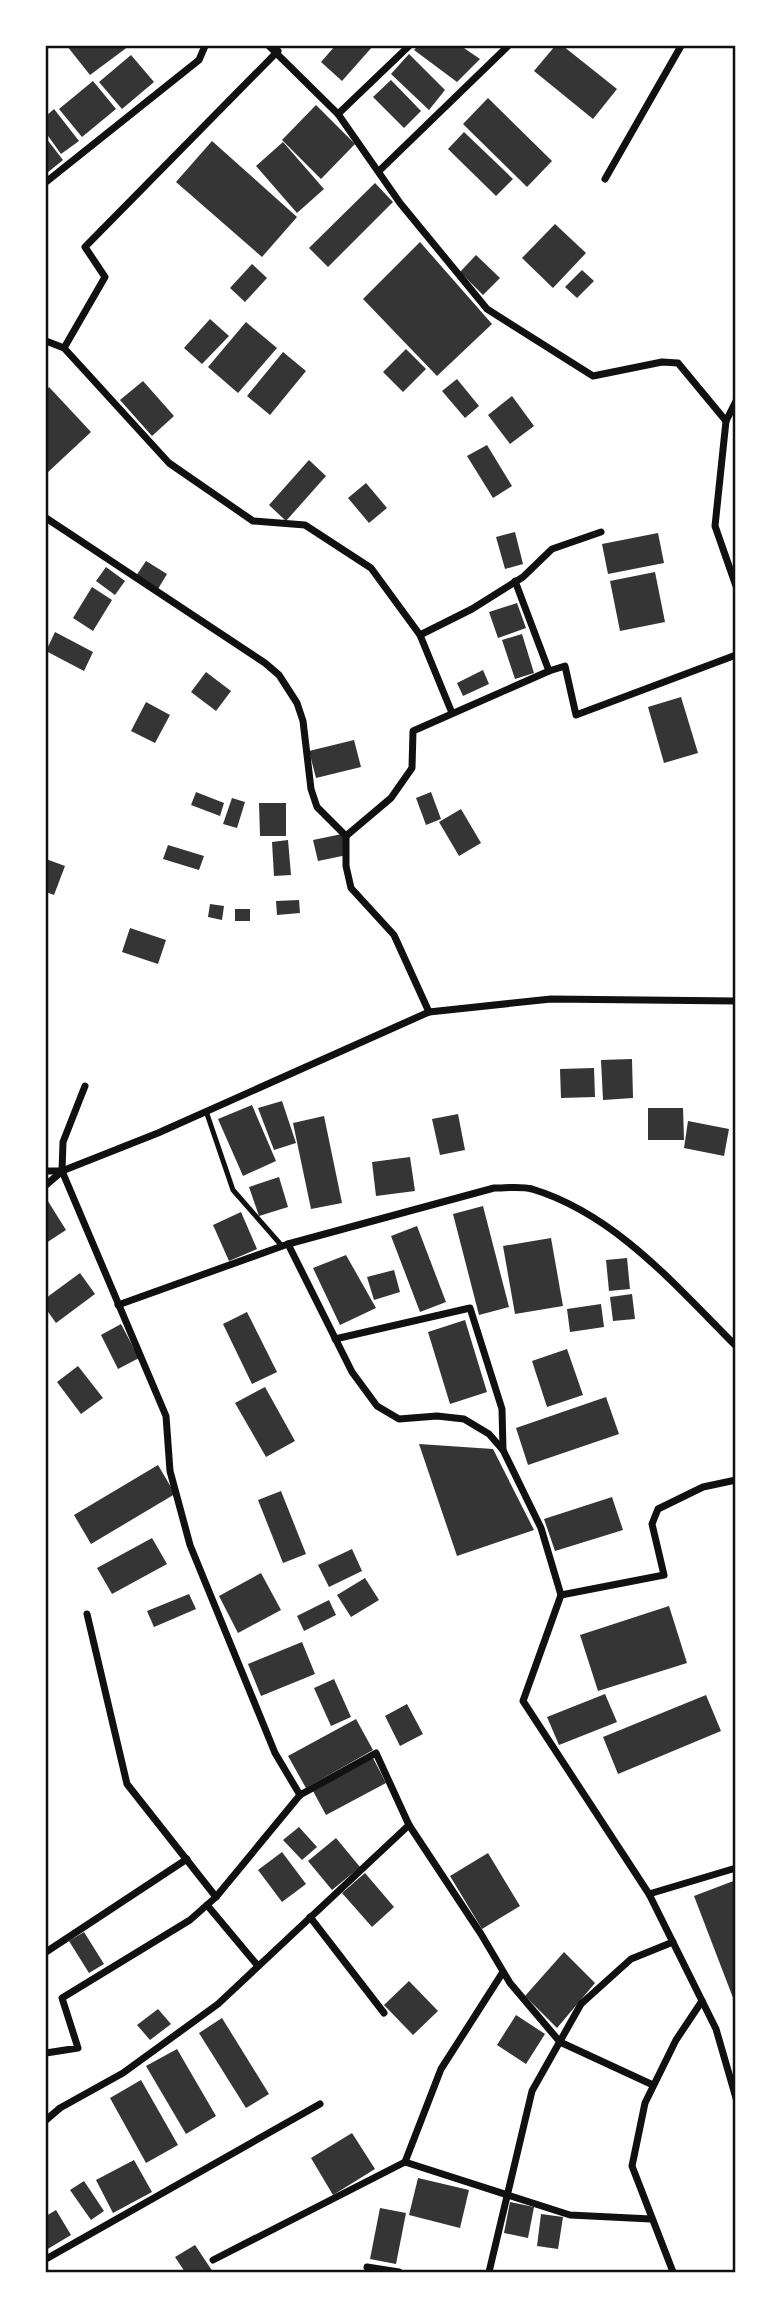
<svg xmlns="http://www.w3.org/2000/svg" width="781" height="2318" font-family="Figtree,sans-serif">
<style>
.building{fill:#353535}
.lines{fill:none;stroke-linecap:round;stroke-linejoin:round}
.service{stroke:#111;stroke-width:5}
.minor{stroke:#111;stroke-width:7}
.neatline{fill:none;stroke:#111;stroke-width:2.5}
</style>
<rect width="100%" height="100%" fill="#fff"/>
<g class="building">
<polygon points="67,46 129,46 90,75"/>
<polygon points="335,46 373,46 342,81 321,62"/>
<polygon points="418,46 461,46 480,59 457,82 414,50"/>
<polygon points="555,46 563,46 617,89 593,119 534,71"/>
<polygon points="409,54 445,90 429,110 391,74"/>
<polygon points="131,55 154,82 122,109 99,82"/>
<polygon points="391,80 421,111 404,128 373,97"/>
<polygon points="93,81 116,109 82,137 59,109"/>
<polygon points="488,98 552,161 527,187 463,124"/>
<polygon points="316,105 355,144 321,179 282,140"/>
<polygon points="54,109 79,141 61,154 46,133 46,116"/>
<polygon points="464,132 513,179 496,196 448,149"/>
<polygon points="46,138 63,160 47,173 46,171"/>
<polygon points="212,141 297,217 262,257 176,182"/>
<polygon points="283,142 324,189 297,213 256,166"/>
<polygon points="375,183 393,202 328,267 309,248"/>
<polygon points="555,224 586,253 553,288 522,258"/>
<polygon points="420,242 492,324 437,376 363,299"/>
<polygon points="476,255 500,278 483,295 460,272"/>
<polygon points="252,264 267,278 245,302 230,288"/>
<polygon points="582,270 594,281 577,298 565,287"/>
<polygon points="210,319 229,336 202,364 184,348"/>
<polygon points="246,322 277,348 238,393 208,367"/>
<polygon points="406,349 426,369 403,392 383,372"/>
<polygon points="283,352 306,371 270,415 247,396"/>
<polygon points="457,379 479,406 465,418 442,391"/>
<polygon points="143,381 174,416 152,436 120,400"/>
<polygon points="49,387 91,432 46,474 46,390"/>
<polygon points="512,396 534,426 510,444 488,415"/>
<polygon points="487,445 512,486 493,498 467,456"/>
<polygon points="309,460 326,476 286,521 269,505"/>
<polygon points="366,483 387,508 369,523 348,498"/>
<polygon points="515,532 523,564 505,569 496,537"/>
<polygon points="658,533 664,563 608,574 602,544"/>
<polygon points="146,561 167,574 158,589 136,576"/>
<polygon points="106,567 125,581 115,595 96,581"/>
<polygon points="655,572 665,622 620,631 610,581"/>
<polygon points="92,587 112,600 93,631 73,618"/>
<polygon points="517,603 526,628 498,638 489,612"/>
<polygon points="55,632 93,652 84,671 46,651"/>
<polygon points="522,634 534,673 515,679 502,640"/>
<polygon points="483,670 489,684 463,696 457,683"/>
<polygon points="206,672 231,691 216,711 191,692"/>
<polygon points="681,697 698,753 664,763 648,707"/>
<polygon points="146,702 170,715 155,743 131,731"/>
<polygon points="354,740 361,767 316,778 309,751"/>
<polygon points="196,792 224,803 220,816 191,805"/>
<polygon points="431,792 441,819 426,825 416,798"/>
<polygon points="232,798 245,802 237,828 223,824"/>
<polygon points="259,803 286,803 286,836 260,836"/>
<polygon points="461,809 481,843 459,856 439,822"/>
<polygon points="342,834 347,855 318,861 313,840"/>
<polygon points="288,840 291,875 274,876 272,842"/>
<polygon points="168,845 204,856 199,870 163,859"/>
<polygon points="46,859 65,866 54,895 46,892"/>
<polygon points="299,900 300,913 277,915 276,901"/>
<polygon points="210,904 224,906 222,920 208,917"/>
<rect x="235" y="909" width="15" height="12"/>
<polygon points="130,928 166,940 158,964 122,952"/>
<polygon points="632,1059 633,1098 603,1100 601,1060"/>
<polygon points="594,1068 595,1097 561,1098 560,1069"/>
<polygon points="282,1101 296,1143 274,1150 258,1108"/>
<polygon points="252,1105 276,1161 243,1176 218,1119"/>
<polygon points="648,1108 683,1108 684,1140 648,1140"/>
<polygon points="458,1114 465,1150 440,1155 432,1119"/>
<polygon points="324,1116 342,1203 311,1209 293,1123"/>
<polygon points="688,1121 729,1129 724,1156 684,1148"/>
<polygon points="410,1157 415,1191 376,1196 372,1162"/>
<polygon points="279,1177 288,1207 259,1216 249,1187"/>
<polygon points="46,1198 66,1230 46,1243"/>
<polygon points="483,1206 509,1307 479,1315 453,1214"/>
<polygon points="241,1212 257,1249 229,1261 213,1225"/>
<polygon points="417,1226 446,1302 420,1312 391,1236"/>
<polygon points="551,1238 563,1306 515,1314 503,1246"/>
<polygon points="346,1255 376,1308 340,1325 313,1268"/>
<polygon points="627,1258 630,1289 609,1291 606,1260"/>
<polygon points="394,1270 400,1292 374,1300 367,1277"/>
<polygon points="80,1273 95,1294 56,1323 46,1309 46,1298"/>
<polygon points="632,1294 635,1319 613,1321 610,1297"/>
<polygon points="601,1304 604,1327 570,1332 567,1309"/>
<polygon points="247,1312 277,1372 252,1384 223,1324"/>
<polygon points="465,1320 487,1392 450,1404 428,1332"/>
<polygon points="121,1324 139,1358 118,1369 101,1335"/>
<polygon points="567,1349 583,1395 547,1407 532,1361"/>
<polygon points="78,1366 103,1398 81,1414 57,1382"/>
<polygon points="265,1387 295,1441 266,1457 235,1403"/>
<polygon points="606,1397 619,1434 528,1465 516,1428"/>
<polygon points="419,1444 493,1449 534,1530 457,1556"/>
<polygon points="158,1465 175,1494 91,1544 74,1515"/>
<polygon points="281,1491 306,1554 283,1563 258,1500"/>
<polygon points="612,1497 623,1530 555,1551 544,1519"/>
<polygon points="152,1538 167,1564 112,1594 97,1568"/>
<polygon points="352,1549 362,1571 329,1587 318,1565"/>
<polygon points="261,1573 281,1610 238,1633 219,1596"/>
<polygon points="365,1578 379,1600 351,1617 337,1595"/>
<polygon points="189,1594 196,1609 154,1627 147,1611"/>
<polygon points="329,1600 336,1615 304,1631 297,1616"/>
<polygon points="669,1606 687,1663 598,1691 580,1635"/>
<polygon points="302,1642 315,1674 261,1696 248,1664"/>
<polygon points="334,1679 351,1717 331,1726 314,1688"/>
<polygon points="605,1694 617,1722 559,1745 547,1717"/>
<polygon points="706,1695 721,1731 618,1774 603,1737"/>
<polygon points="407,1704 423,1734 400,1746 385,1716"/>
<polygon points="356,1719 373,1750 306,1788 288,1756"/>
<polygon points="373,1758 386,1783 326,1815 313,1791"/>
<polygon points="299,1827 317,1847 302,1860 283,1840"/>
<polygon points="336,1838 360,1867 332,1890 308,1861"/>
<polygon points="282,1852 306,1884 282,1902 258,1870"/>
<polygon points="488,1853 520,1906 482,1929 450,1876"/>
<polygon points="365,1873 394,1907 372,1927 342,1893"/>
<polygon points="736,1880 736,2003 735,2003 694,1896"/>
<polygon points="84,1932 104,1964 89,1973 69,1941"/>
<polygon points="564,1952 595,1983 557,2028 525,1996"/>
<polygon points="409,1981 438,2011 413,2035 384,2005"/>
<polygon points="158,2009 171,2024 150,2040 137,2025"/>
<polygon points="516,2015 545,2034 526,2064 497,2045"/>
<polygon points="222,2018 269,2094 246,2108 199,2033"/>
<polygon points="177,2049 216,2116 186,2134 146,2066"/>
<polygon points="141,2080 178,2145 146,2163 110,2098"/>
<polygon points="352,2133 375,2169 333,2195 311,2158"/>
<polygon points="134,2160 152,2192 113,2213 96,2180"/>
<polygon points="418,2178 469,2190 460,2228 409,2215"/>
<polygon points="84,2181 104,2211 91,2220 70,2190"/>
<polygon points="510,2202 534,2207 528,2238 504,2233"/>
<polygon points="380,2208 406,2213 396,2264 370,2259"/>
<polygon points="56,2210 71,2235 46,2250 46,2216"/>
<polygon points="541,2214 563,2217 558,2249 537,2246"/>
<polygon points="195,2245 213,2272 185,2272 175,2257"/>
</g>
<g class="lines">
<polyline class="service" points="206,1111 233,1190 282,1246"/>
<g class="minor">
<polyline points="269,46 338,114 409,46"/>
<polyline points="338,114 400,203 487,309 593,376 662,362 678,363 726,421"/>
<polyline points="379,171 508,46"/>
<polyline points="605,179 681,46"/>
<polyline points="46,182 199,60 205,46"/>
<polyline points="46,341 64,348 169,463 253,521 305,525 371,568 420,635 452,713"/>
<polyline points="64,348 105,277 85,247 278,51"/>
<polyline points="736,401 726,421 715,526 736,586"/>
<polyline points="46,518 265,663 279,675 297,703 303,721 311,789 317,807 346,836 346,866 351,888 394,935 429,1012"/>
<polyline points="420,635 472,609 523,577 552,549 601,532"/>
<polyline points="549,671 565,666 576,715 736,655"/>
<polyline points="346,836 391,798 412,768 413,731 549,671 515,581"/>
<polyline points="46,1171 62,1171 158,1133 429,1012 551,999 736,1001"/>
<polyline points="46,1185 61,1172"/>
<polyline points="288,1244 352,1372 377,1406 399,1419 437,1416 464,1419 489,1434 503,1450 541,1528 561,1595 523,1701 649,1894 716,2029 736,2098"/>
<path d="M118,1305L288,1244L494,1188C506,1188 521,1186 532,1189C615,1214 676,1286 736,1346"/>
<polyline points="335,1339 470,1308 502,1409 503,1450"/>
<polyline points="561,1595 664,1575 652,1524 658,1509 703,1487 736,1480"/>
<polyline points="87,1614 127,1784 216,1897"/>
<polyline points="300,1795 376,1753 409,1825 481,1934 510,1983 560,2042 653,2085"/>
<polyline points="649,1894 736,1868"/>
<polyline points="207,1905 258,1966"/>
<polyline points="310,1917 384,2013"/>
<polyline points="46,1952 187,1859"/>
<polyline points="46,2053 78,2048 62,1998 190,1920 216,1897 300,1795 275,1753 190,1545 170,1471 166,1416 62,1171 63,1142 85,1086"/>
<polyline points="46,2120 60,2108 123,2073 218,2004 409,1825"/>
<polyline points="405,2162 441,2069 503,1972"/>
<polyline points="46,2259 320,2104"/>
<polyline points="213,2260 405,2162 570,2215 651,2219"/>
<polyline points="367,2267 399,2272"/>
<polyline points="489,2272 532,2091 581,2004 631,1959 673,1942"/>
<polyline points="673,2272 632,2166 645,2103 676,2040 702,2001"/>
</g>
</g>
<rect width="781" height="2318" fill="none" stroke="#ffffff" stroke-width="94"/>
<rect x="47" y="47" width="687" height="2224" class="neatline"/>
</svg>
